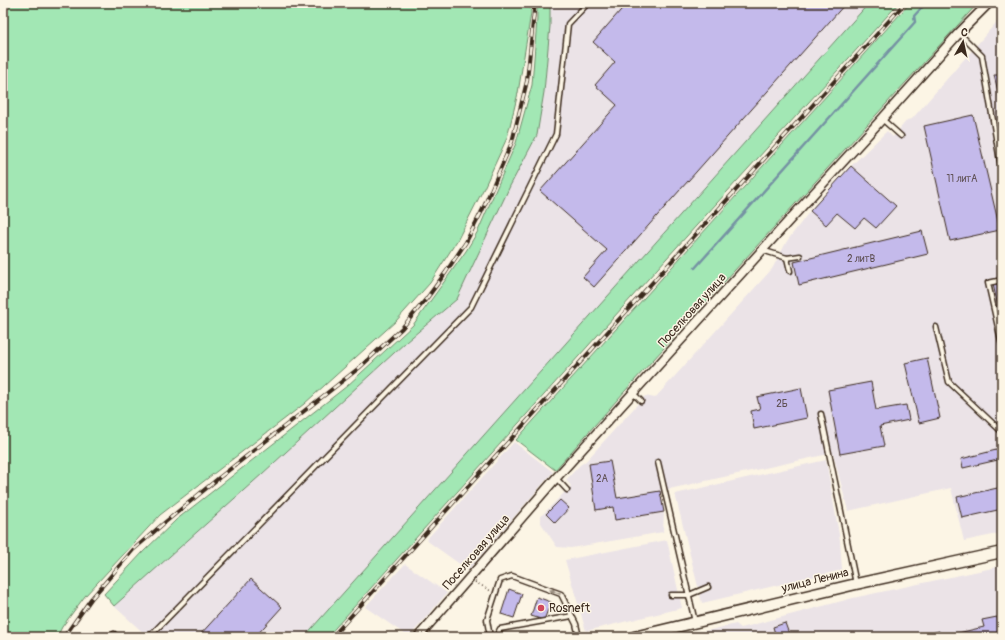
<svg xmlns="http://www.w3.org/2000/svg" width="1005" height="640" font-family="Pangolin,sans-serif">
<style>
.built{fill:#ebe3e7}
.green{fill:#a2e7b4;stroke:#6e8869}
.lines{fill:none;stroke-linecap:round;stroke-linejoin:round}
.stream{stroke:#7592a3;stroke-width:2.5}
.building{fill:#c4baeb;stroke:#3b2a1e}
.service-casing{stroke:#3b2a1e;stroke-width:7}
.minor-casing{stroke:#3b2a1e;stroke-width:11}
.tertiary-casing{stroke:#3b2a1e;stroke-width:13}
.path{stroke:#3b2a1e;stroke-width:1.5;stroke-dasharray:1 3;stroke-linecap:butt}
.service{stroke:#fcf5e5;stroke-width:4}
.minor{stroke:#fcf5e5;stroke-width:8}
.tertiary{stroke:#fcf5e5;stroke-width:10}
.rail-casing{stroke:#3b2a1e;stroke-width:4}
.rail{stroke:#fcf5e5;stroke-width:2.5;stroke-dasharray:8;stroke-linecap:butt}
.oneway{fill:#9c9082}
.poi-dot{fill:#d1495b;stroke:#fcf5e5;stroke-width:1.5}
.labels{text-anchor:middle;stroke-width:3;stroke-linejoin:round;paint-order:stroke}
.number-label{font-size:10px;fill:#5d4e51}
.street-label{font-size:12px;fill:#3b2a1e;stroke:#fcf5e5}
.poi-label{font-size:12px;fill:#3b2a1e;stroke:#fcf5e5;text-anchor:start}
</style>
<rect width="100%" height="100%" fill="#fcf5e5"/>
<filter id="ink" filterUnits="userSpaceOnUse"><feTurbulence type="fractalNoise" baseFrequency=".025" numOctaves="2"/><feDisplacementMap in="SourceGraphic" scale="8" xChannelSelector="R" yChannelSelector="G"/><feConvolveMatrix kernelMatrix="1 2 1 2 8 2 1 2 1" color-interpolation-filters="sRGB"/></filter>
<g filter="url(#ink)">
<g class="built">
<polygon points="550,3 869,3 304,637 148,637 114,606 262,474 406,342 457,299 510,186 537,135 544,92 550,26"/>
<polygon points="1002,16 1002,533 964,541 951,488 848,511 833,453 660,491 664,512 663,532 571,548 557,547 541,523 540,517 571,486 566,480 580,465 586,461 645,396 655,398 772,269 787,241 810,211 851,166 887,131 893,137 907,120 912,119"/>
<polygon points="514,442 553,472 468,570 426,540"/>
<polygon points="826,460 840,540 842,570 702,603 675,494"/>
<polygon points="667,540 682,608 586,631 565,560"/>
<polygon points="405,564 447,593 409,637 365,607"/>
<polygon points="1002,566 1002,637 680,637 736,624 741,628 853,598"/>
</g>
<g class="green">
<polygon points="3,3 530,3 531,13 518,93 507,138 484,188 458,239 430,283 396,321 304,404 160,515 85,596 62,627 57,637 3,637"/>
<polygon points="537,3 550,3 550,26 544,92 537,135 510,186 457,299 406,342 262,474 114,606 104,594 143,552 176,520 347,386 413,325 444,282 466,251 478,231 516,143 532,85 537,19"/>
<polygon points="869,3 899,3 666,259 327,637 304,637"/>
<polygon points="910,3 978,3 633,382 555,470 516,440"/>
</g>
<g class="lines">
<polyline class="stream" points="695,268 915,22 914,16 926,3"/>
</g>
<g class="building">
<polygon points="627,3 846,3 594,287 583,277 607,250 540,191 617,105 595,85 615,62 593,42"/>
<polygon points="994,75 1002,75 1002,108"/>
<polygon points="973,115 1000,230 950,241 924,126"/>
<polygon points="851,166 896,206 876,228 864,218 855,228 837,213 826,225 810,211"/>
<polygon points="922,231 928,254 799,285 794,262"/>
<polygon points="1002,282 1002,324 993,284"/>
<polygon points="927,358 940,418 919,423 905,363"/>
<polygon points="871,382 876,410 906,405 909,420 880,426 884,446 840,454 828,390"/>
<polygon points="801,388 807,418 754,429 751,411 760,409 757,397"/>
<polygon points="1000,449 1002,459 963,468 961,459"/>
<polygon points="610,461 617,498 660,491 664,512 615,520 613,507 596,510 589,464"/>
<polygon points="1002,487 1002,509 962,518 957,497"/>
<polygon points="560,500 569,508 555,523 546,514"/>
<polygon points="251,579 282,607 255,637 198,637"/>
<polygon points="509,589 522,594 514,618 501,614"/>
<polygon points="537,597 551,602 544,620 531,616"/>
<polygon points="997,617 1002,637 941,637 984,627 982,620"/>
<polygon points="785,623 789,634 776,637 773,627"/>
<polygon points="939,631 941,637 924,637 923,635"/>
</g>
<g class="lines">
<g class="service-casing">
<g id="service">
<polyline points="959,33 982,56 1002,173"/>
<polyline points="882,119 901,136"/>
<polyline points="762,250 787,258 800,256"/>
<polyline points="787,258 790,271"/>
<polyline points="1002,280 988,283 1002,345"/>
<polyline points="936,327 949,382 1002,432"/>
<polyline points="633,393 641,401"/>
<polyline points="821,414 856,584"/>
<polyline points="658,462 695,622"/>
<polyline points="556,478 567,490"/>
<polyline points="671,595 689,595 708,587"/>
<polyline points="114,634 116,637"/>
<polyline points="149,637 471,307 556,134 568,24 588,3"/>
<polyline points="490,637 487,620 500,580 512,576 561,594 576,624 579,637"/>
<polyline points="496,637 500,629 572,616"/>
</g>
</g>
<g class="minor-casing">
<polyline id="minor" points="418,637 556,478 794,215 882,119 959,33 989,3"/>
</g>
<g class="tertiary-casing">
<polyline id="tertiary" points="634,637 856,584 1002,552"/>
</g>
<polyline class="path" points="475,582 491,591"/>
<use href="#service" class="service"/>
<use href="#minor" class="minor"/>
<use href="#tertiary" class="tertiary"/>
<g class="rail-casing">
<g id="rail">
<polyline points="64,637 91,599 133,550 163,524 220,477 359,368 402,328 427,298 446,272 466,242 482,211 512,142 527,81 534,12 534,3"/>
<polyline points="332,637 905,3"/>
</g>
</g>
<use href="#rail" class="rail"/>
</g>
<defs><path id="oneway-solid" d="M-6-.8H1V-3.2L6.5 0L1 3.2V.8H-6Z"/></defs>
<use class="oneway" href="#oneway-solid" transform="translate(555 592) rotate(-157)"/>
</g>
<circle class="poi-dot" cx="541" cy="608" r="4"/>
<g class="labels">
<g class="number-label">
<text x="962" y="182">11 литА</text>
<text x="861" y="262">2 литВ</text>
<text x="782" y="407">2Б</text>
<text x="602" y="482">2А</text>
</g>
<g class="street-label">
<text transform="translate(692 310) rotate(-48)" y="4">Поселковая улица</text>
<text transform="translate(476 552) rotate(-49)" y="4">Поселковая улица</text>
<text transform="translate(815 580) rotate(-14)" y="4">улица Ленина</text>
</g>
<g class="poi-label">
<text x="549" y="612">Rosneft</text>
</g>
</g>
<rect width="1005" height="640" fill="none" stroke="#fcf5e5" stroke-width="16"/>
<rect x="8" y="8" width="989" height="624" fill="none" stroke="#3b2a1e" stroke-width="1.5" filter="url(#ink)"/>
<g transform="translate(963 42) rotate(9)" stroke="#fcf5e5" stroke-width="3" paint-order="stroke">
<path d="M0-3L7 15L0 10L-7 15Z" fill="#3b2a1e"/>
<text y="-6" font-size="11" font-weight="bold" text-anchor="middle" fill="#3b2a1e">С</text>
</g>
</svg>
